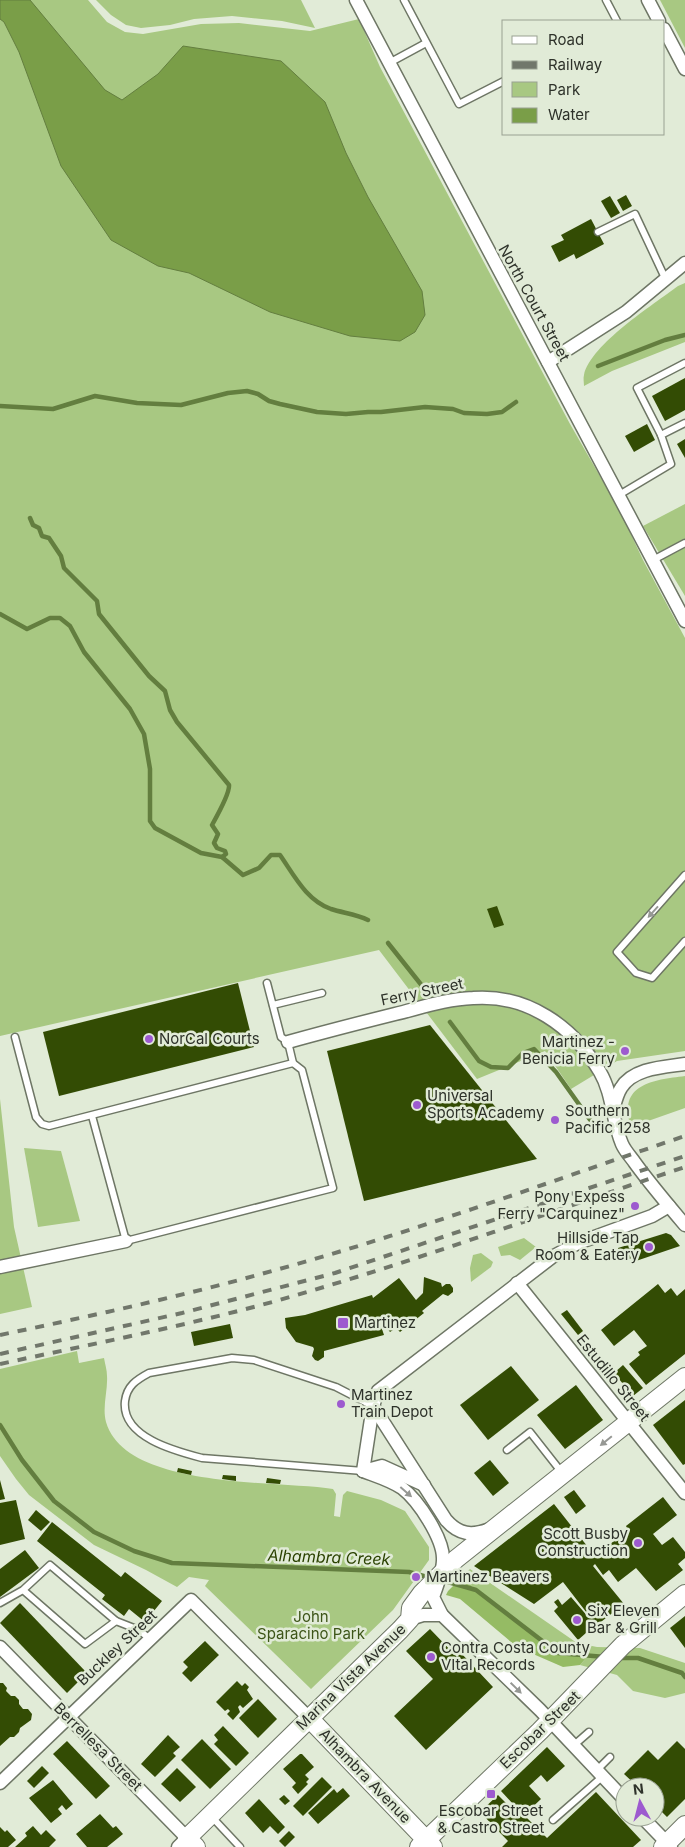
<svg xmlns="http://www.w3.org/2000/svg" width="685" height="1847" font-family="Inter,sans-serif">
<style>
.green{fill:#a8c882}
.forest{fill:#95bb64}
.water{fill:#7a9e48;stroke:#637e3f}
.lines{fill:none;stroke-linecap:round;stroke-linejoin:round}
.stream{stroke:#637e3f;stroke-width:4.5}
.building{fill:#334c04}
.lane-casing{stroke:#6e7665;stroke-width:9}
.street-casing{stroke:#6e7665;stroke-width:15}
.secondary-casing{stroke:#6e7665;stroke-width:20}
.lane{stroke:#fff;stroke-width:6}
.street{stroke:#fff;stroke-width:12}
.secondary{stroke:#fff;stroke-width:18}
.rail{stroke:#71776b;stroke-width:4;stroke-dasharray:9 9;stroke-linecap:butt}
.oneway{fill:#969894}
.poi-dot{fill:#9d5acf;stroke:#e1ebd7;stroke-width:2}
.labels{text-anchor:middle;stroke-width:5;stroke-linejoin:round;paint-order:stroke}
.street-label{font-size:15px;fill:#2e322a;stroke:#e1ebd7}
.poi-label{font-size:15px;fill:#2e322a;stroke:#e1ebd7;text-anchor:start}
.park-label{font-size:15px;fill:#3d5518;stroke:#e1ebd7}
.water-label{font-size:16px;font-style:italic;fill:#2a4100;stroke:#e1ebd7}
</style>
<rect width="100%" height="100%" fill="#e1ebd7"/>
<g class="green">
<polygon points="0,0 88,0 107,22 125,32 143,34 201,24 239,23 310,31 359,19 380,67 570,424 620,511 643,560 685,638 685,1051 617,1061 571,1089 545,1051 477,1079 379,950 0,1036"/>
<polygon points="96,0 301,0 315,28 282,21 232,16 194,19 170,25 141,28 126,25 111,15"/>
<polygon points="660,0 685,0 685,48"/>
<path d="M685,283V342L612,371L584,386C584,383 583,378 584,375C591,344 653,305 678,286Z"/>
<polygon points="685,504 685,596 643,526"/>
<path d="M685,1076V1108L631,1127C617,1084 653,1080 685,1076Z"/>
<polygon points="0,1099 14,1227 32,1307 0,1314"/>
<polygon points="24,1148 61,1151 80,1221 38,1227"/>
<polygon points="524,1238 536,1247 520,1260 510,1255 501,1256 498,1247"/>
<polygon points="481,1253 493,1262 491,1267 471,1282 470,1268 473,1255"/>
<path d="M77,1351L79,1363L104,1358C105,1364 107,1370 107,1376C108,1391 102,1407 106,1422C126,1490 278,1480 333,1489L336,1494L334,1516L340,1517L343,1495L347,1491L381,1500L405,1511L429,1547V1560L393,1610L311,1689L205,1586L209,1580L189,1577L177,1587L146,1570L94,1545L29,1495L16,1479L0,1456V1369Z"/>
<polygon points="470,1569 577,1643 597,1647 640,1648 685,1663 685,1693 665,1698 633,1691 617,1675 580,1665 587,1657 558,1653 476,1590 462,1577"/>
</g>
<polygon class="forest" points="462,1577 476,1590 558,1653 587,1657 580,1665 563,1667 517,1647 460,1599 446,1595 448,1591"/>
<polygon class="water" points="0,0 30,0 105,90 122,100 158,74 183,46 281,61 325,102 346,153 368,197 422,291 425,315 415,332 400,341 350,336 270,312 189,273 158,266 111,240 61,166 19,52 4,22 0,19"/>
<g class="lines">
<g class="stream">
<polyline points="598,366 665,340 685,335"/>
<polyline points="0,406 53,409 95,396 137,403 181,405 228,393 247,391 258,394 269,401 280,404 317,412 346,414 368,412 381,412 425,407 453,409 464,413 487,414 502,412 516,402"/>
<path d="M30,518L33,525L39,528L42,536L49,538L61,556L64,568L97,601L99,614L149,676L165,691L170,710L177,722L229,785C230,793 217,816 212,825L218,834L214,843L217,848L225,851L226,854L222,857"/>
<path d="M0,614L27,629L50,618H60L70,626L84,652L130,709L144,734L150,769V821L155,828L201,853L222,857L243,875L259,868L271,855H280C294,875 306,900 331,909C343,913 356,914 368,920"/>
<polyline points="388,943 427,992"/>
<polyline points="450,1022 479,1061 491,1067 508,1068 523,1053 534,1049 556,1072 598,1131"/>
<polyline points="0,1425 22,1460 54,1501 94,1532 134,1551 172,1563 409,1572 431,1578"/>
<polyline points="441,1580 476,1590 558,1653 605,1657"/>
<polyline points="618,1658 638,1658 682,1673 685,1677"/>
</g>
</g>
<g class="building">
<polygon points="626,195 632,206 623,211 617,200"/>
<polygon points="610,196 620,213 611,218 601,201"/>
<polygon points="591,219 604,244 576,259 574,254 559,262 551,246 564,240 561,235"/>
<polygon points="685,378 685,410 665,421 652,396"/>
<polygon points="647,424 655,440 634,452 625,436"/>
<polygon points="685,439 685,458 677,444"/>
<polygon points="497,906 504,925 494,928 487,909"/>
<polygon points="238,983 254,1047 59,1096 43,1032"/>
<polygon points="430,1025 537,1159 364,1201 327,1051"/>
<polygon points="666,1233 671,1235 680,1246 633,1262 632,1258 622,1261 618,1248"/>
<polygon points="424,1277 441,1283 442,1287 446,1284 450,1284 453,1288 453,1292 448,1296 443,1294 422,1311 424,1313 400,1332 396,1328 390,1332 384,1324 381,1326 384,1335 324,1351 324,1357 318,1361 315,1360 312,1356 314,1349 313,1347 296,1342 286,1328 285,1318 305,1315 372,1295 373,1298 399,1278 416,1300 423,1293"/>
<polygon points="658,1284 665,1293 671,1288 677,1296 685,1289 685,1354 646,1385 629,1364 640,1355 638,1352 647,1346 634,1330 614,1346 601,1330"/>
<polygon points="567,1310 583,1331 578,1335 561,1314"/>
<polygon points="230,1324 233,1338 194,1346 191,1332"/>
<polygon points="623,1365 643,1388 633,1396 614,1373"/>
<polygon points="511,1366 539,1400 488,1440 460,1405"/>
<polygon points="576,1385 603,1420 565,1449 537,1415"/>
<polygon points="685,1400 685,1464 683,1465 653,1425"/>
<polygon points="490,1460 509,1483 493,1496 474,1473"/>
<polygon points="178,1468 192,1471 191,1475 177,1472"/>
<polygon points="223,1475 236,1476 236,1481 222,1479"/>
<polygon points="267,1478 281,1480 280,1484 266,1483"/>
<polygon points="0,1480 5,1499 0,1500"/>
<polygon points="574,1490 586,1506 576,1514 564,1497"/>
<polygon points="663,1497 677,1515 653,1534 662,1545 673,1537 685,1552 685,1558 678,1564 683,1570 656,1591 636,1568 618,1582 609,1570 603,1575 595,1564 593,1566 624,1604 597,1625 594,1621 593,1623 595,1625 578,1640 554,1611 558,1607 554,1602 558,1599 562,1605 571,1597 589,1618 590,1617 563,1582 534,1604 474,1566 554,1504 595,1556 628,1530 626,1526"/>
<polygon points="16,1500 25,1539 0,1545 0,1503"/>
<polygon points="36,1510 50,1522 41,1531 28,1520"/>
<polygon points="52,1522 121,1577 125,1572 162,1601 145,1622 129,1609 124,1616 102,1599 105,1595 37,1541"/>
<polygon points="25,1550 39,1568 0,1597 0,1569"/>
<polygon points="20,1603 87,1673 67,1693 0,1623"/>
<polygon points="685,1616 685,1648 670,1628"/>
<polygon points="430,1629 457,1657 461,1653 493,1687 426,1750 394,1716 433,1679 406,1651"/>
<polygon points="205,1641 219,1655 191,1682 182,1673 188,1667 183,1662"/>
<polygon points="237,1681 242,1686 245,1683 249,1687 247,1690 253,1699 243,1708 240,1705 238,1707 240,1712 233,1720 227,1714 230,1711 228,1709 225,1711 216,1702"/>
<polygon points="0,1683 3,1683 7,1688 6,1691 11,1696 15,1696 19,1700 19,1704 23,1709 28,1709 32,1714 31,1720 20,1728 19,1732 14,1737 10,1737 0,1746"/>
<polygon points="258,1699 277,1719 258,1738 239,1718"/>
<polygon points="223,1726 249,1753 236,1766 214,1744 218,1740 214,1735"/>
<polygon points="168,1735 180,1747 173,1753 176,1756 155,1777 141,1764"/>
<polygon points="202,1739 231,1769 210,1789 181,1760"/>
<polygon points="67,1741 110,1786 96,1799 53,1754"/>
<polygon points="677,1741 685,1749 685,1799 667,1817 655,1805 655,1787 638,1787 624,1774 648,1750 658,1760"/>
<polygon points="547,1747 565,1766 547,1782 541,1775 529,1786 541,1799 524,1815 547,1838 596,1792 641,1840 633,1847 502,1847 508,1841 480,1812 498,1795 510,1807 513,1804 501,1791"/>
<polygon points="300,1754 302,1754 314,1767 305,1775 309,1779 306,1782 308,1784 298,1794 292,1787 296,1783 283,1769"/>
<polygon points="42,1766 49,1773 34,1788 27,1781"/>
<polygon points="177,1768 196,1787 180,1802 161,1784"/>
<polygon points="322,1777 332,1787 303,1816 293,1806"/>
<polygon points="53,1780 73,1804 66,1810 62,1805 58,1809 62,1814 51,1823 29,1798"/>
<polygon points="343,1788 350,1796 318,1824 308,1813 334,1789 337,1793"/>
<polygon points="284,1795 290,1801 285,1805 279,1799"/>
<polygon points="259,1799 285,1827 278,1834 270,1826 263,1833 245,1813"/>
<polygon points="100,1814 113,1828 116,1826 123,1834 107,1847 87,1847 76,1834"/>
<polygon points="33,1826 41,1835 46,1830 56,1840 49,1847 15,1847 27,1836 25,1833"/>
<polygon points="0,1827 5,1832 7,1830 16,1840 8,1847 0,1847"/>
<polygon points="289,1831 295,1837 285,1847 279,1841"/>
</g>
<g class="lines">
<g class="lane-casing">
<g id="lane">
<polyline points="404,0 459,104 504,81"/>
<polyline points="606,0 617,21"/>
<polyline points="389,63 426,43"/>
<polyline points="598,232 635,214 666,280"/>
<polyline points="661,435 637,388 685,363"/>
<polyline points="619,495 671,464 661,435 685,423"/>
<polyline points="653,560 685,543"/>
<polyline points="685,875 617,952 636,973 652,978 685,941"/>
<polyline points="273,1005 322,993"/>
<polyline points="15,1037 36,1117 42,1124 49,1126 293,1063"/>
<polyline points="92,1116 126,1241 333,1188 302,1070 293,1063 288,1042 281,1037 267,983"/>
<polyline points="507,1450 530,1432 563,1474"/>
<path d="M363,1471L202,1458C175,1451 121,1437 125,1401C127,1386 136,1380 149,1373L232,1358L254,1360L336,1387L373,1406"/>
<polyline points="0,1603 23,1590 50,1565 116,1621 85,1644 23,1590"/>
<polyline points="116,1621 139,1630 151,1640"/>
<polyline points="573,1746 589,1732"/>
<polyline points="596,1771 610,1757"/>
<polyline points="210,1815 240,1847"/>
<polyline points="553,1820 602,1777"/>
</g>
</g>
<g class="street-casing">
<g id="street">
<polyline points="356,0 685,621"/>
<polyline points="648,0 659,21"/>
<polyline points="664,29 685,69"/>
<polyline points="548,362 626,312 685,263"/>
<path d="M288,1042C324,1032 359,1023 395,1014C420,1008 446,999 473,998C527,994 573,1026 600,1072C613,1094 612,1121 622,1144C625,1151 631,1157 635,1163C651,1185 668,1205 685,1225"/>
<path d="M613,1110C615,1103 617,1094 621,1088C633,1068 664,1067 685,1064"/>
<polyline points="0,1267 126,1241"/>
<polyline points="517,1283 685,1493"/>
<path d="M373,1406L446,1520C459,1535 472,1536 490,1529"/>
<polyline points="363,1471 373,1406 378,1391 552,1257 578,1243 652,1216 669,1206"/>
<path d="M363,1471C376,1476 390,1480 402,1488C418,1500 444,1539 443,1560C443,1571 437,1586 433,1597L442,1615"/>
<polyline points="363,1471 382,1466 424,1485"/>
<polyline points="410,1619 423,1615 442,1615 540,1710 625,1800"/>
<polyline points="0,1647 187,1838 178,1847"/>
<polyline points="0,1783 191,1600 309,1718"/>
<polyline points="642,1817 671,1847"/>
</g>
</g>
<g class="secondary-casing">
<g id="secondary">
<polyline points="309,1718 433,1847"/>
<polyline points="196,1847 187,1838 400,1630 410,1619 411,1608 422,1593 456,1559 685,1377"/>
<polyline points="419,1847 540,1731 623,1645 685,1594"/>
<polyline points="663,1847 685,1825"/>
</g>
</g>
<use href="#lane" class="lane"/>
<use href="#street" class="street"/>
<use href="#secondary" class="secondary"/>
<g class="rail">
<path d="M0,1335C91,1316 183,1296 272,1271C412,1233 548,1182 685,1136"/>
<polyline points="0,1354 182,1313 335,1273 685,1156"/>
<path d="M0,1364C92,1344 185,1326 276,1301C414,1262 549,1212 685,1167"/>
</g>
</g>
<defs><path id="oneway-solid" d="M-6-.8H1V-3.2L6.5 0L1 3.2V.8H-6Z" transform="scale(1.25)"/></defs>
<g class="oneway">
<use href="#oneway-solid" transform="translate(653 912) rotate(132)"/>
<use href="#oneway-solid" transform="translate(606 1441) rotate(141)"/>
<use href="#oneway-solid" transform="translate(406 1492) rotate(41)"/>
<use href="#oneway-solid" transform="translate(516 1688) rotate(44)"/>
</g>
<g class="poi-dot">
<circle cx="149" cy="1039" r="5"/>
<circle cx="625" cy="1051" r="5"/>
<circle cx="417" cy="1105" r="5"/>
<circle cx="555" cy="1120" r="5"/>
<circle cx="635" cy="1206" r="5"/>
<circle cx="649" cy="1247" r="5"/>
<rect x="337" y="1317" width="12" height="12" rx="2.5"/>
<circle cx="341" cy="1404" r="5"/>
<circle cx="638" cy="1543" r="5"/>
<circle cx="416" cy="1577" r="5"/>
<circle cx="577" cy="1620" r="5"/>
<circle cx="431" cy="1657" r="5"/>
<rect x="486" y="1789" width="10" height="10" rx="2.5"/>
</g>
<g class="labels">
<g class="street-label">
<text transform="translate(534 303) rotate(61)" y="5">North Court Street</text>
<text transform="translate(422 992) rotate(-12)" y="5">Ferry Street</text>
<text transform="translate(613 1378) rotate(51)" y="5">Estudillo Street</text>
<text transform="translate(117 1648) rotate(-43)" y="5">Buckley Street</text>
<text transform="translate(351 1677) rotate(-44)" y="5">Marina Vista Avenue</text>
<text transform="translate(540 1730) rotate(-44)" y="5">Escobar Street</text>
<text transform="translate(98 1747) rotate(45)" y="5">Berrellesa Street</text>
<text transform="translate(365 1776) rotate(46)" y="5">Alhambra Avenue</text>
</g>
<g class="poi-label">
<text x="159" y="1044">NorCal Courts</text>
<text x="615" y="1047" text-anchor="end">Martinez -<tspan x="615" dy="17">Benicia Ferry</tspan></text>
<text x="427" y="1101">Universal<tspan x="427" dy="17">Sports Academy</tspan></text>
<text x="565" y="1116">Southern<tspan x="565" dy="17">Pacific 1258</tspan></text>
<text x="625" y="1202" text-anchor="end">Pony Expess<tspan x="625" dy="17">Ferry "Carquinez"</tspan></text>
<text x="639" y="1243" text-anchor="end">Hillside Tap<tspan x="639" dy="17">Room &amp; Eatery</tspan></text>
<text x="354" y="1328">Martinez</text>
<text x="351" y="1400">Martinez<tspan x="351" dy="17">Train Depot</tspan></text>
<text x="628" y="1539" text-anchor="end">Scott Busby<tspan x="628" dy="17">Construction</tspan></text>
<text x="426" y="1582">Martinez Beavers</text>
<text x="587" y="1616">Six Eleven<tspan x="587" dy="17">Bar &amp; Grill</tspan></text>
<text x="441" y="1653">Contra Costa County<tspan x="441" dy="17">VItal Records</tspan></text>
<text x="491" y="1816" text-anchor="middle">Escobar Street<tspan x="491" dy="17">&amp; Castro Street</tspan></text>
</g>
<g class="park-label">
<text x="311" y="1622">John<tspan x="311" dy="17">Sparacino Park</tspan></text>
</g>
<g class="water-label">
<text transform="translate(329 1557) rotate(2)" y="6">Alhambra Creek</text>
</g>
</g>
<rect x="502" y="20" width="162" height="115" fill="#e1ebd7" stroke="#99a192"/>
<rect x="512" y="36" width="25" height="8" fill="#ffffff" stroke="#99a192"/>
<text x="548" y="45" font-size="15" fill="#2e322a">Road</text>
<rect x="512" y="61" width="25" height="8" fill="#71776b" stroke="#99a192"/>
<text x="548" y="70" font-size="15" fill="#2e322a">Railway</text>
<rect x="512" y="82" width="25" height="15" fill="#a8c882" stroke="#99a192"/>
<text x="548" y="95" font-size="15" fill="#2e322a">Park</text>
<rect x="512" y="108" width="25" height="15" fill="#7a9e48" stroke="#99a192"/>
<text x="548" y="120" font-size="15" fill="#2e322a">Water</text>
<g transform="translate(640 1802) rotate(353)"><circle r="24" fill="#e1ebd7" stroke="#99a192"/>
<path d="M0-4L9 19L0 12L-9 19Z" fill="#9d5acf"/>
<text y="-8" font-size="14" font-weight="bold" text-anchor="middle" fill="#2e322a">N</text>
</g>
</svg>
